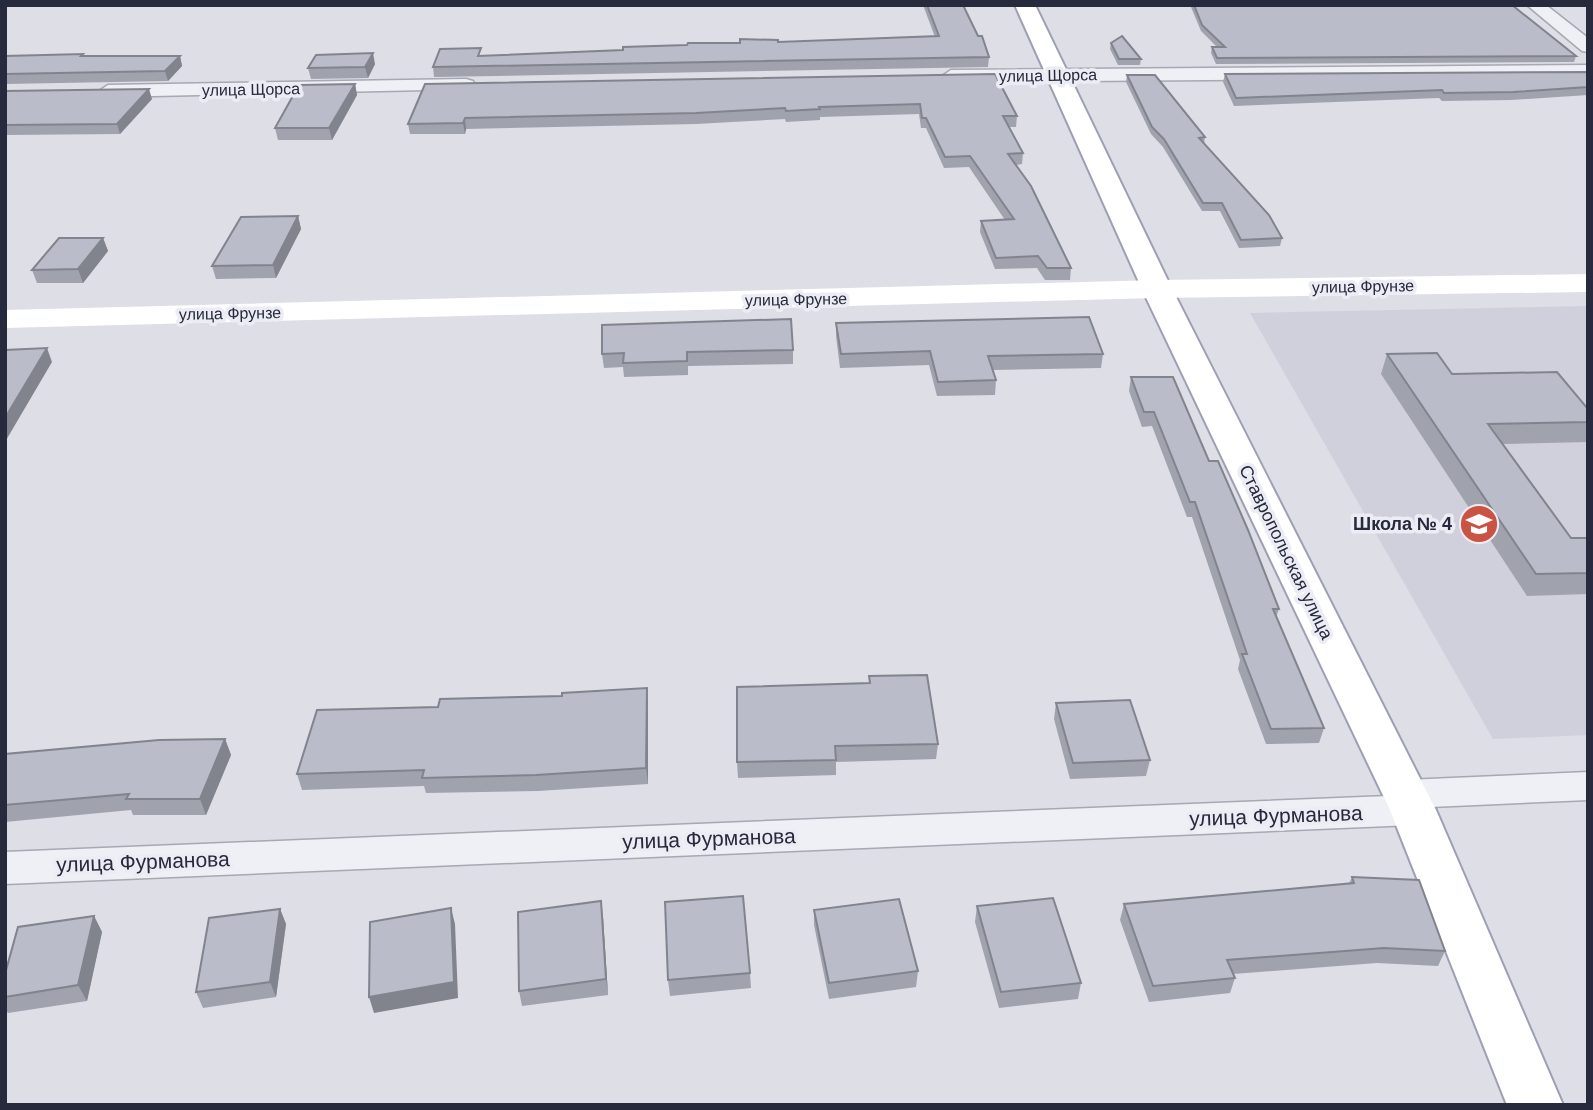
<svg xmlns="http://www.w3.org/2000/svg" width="1593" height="1110" font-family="Arial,sans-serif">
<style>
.built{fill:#cfd0db}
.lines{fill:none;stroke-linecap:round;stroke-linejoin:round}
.street-casing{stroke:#a6a8b3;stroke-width:3}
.primary-casing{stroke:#9d9fb2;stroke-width:4}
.street{fill:#eff0f5;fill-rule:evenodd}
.secondary{fill:#fff;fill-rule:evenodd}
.primary{fill:#fff;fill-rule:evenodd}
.wall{fill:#a0a2ad}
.shaded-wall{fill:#82848d}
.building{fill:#babcc9;stroke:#82848d;stroke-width:2}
.labels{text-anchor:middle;stroke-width:7;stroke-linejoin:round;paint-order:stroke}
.far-street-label{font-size:16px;fill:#27293c;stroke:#ecedf4}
.poi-label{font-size:18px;font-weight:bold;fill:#27293c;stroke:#ecedf4;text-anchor:end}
.street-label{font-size:18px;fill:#27293c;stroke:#ecedf4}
.near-street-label{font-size:21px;fill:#27293c;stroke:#ecedf4}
</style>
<rect width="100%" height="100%" fill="#dddee6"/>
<polygon class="built" points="1588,306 1588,735 1493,739 1250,313"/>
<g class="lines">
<g class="street-casing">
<g id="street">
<polygon points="1527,5 1546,5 1588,38 1588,52 1582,51"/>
<polygon points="1588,65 1588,77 951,82 942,76 951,70"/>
<polygon points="466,79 473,81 475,85 473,89 108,97 99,91 108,85"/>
<polygon points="1588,772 1588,800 1431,807 1432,810 1427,820 1413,825 5,884 5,852 1388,796 1393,784 1406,780"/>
</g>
</g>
<g class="primary-casing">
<polygon id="primary" points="1015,5 1035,5 1172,289 1436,810 1563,1105 1507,1105 1390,810 1142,289"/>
</g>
<use href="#street" class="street"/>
<polygon class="secondary" points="1588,274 1588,292 1157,298 5,328 5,310 1157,280"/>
<use href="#primary" class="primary"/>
</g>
<g class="wall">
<polygon points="923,5 963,5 989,57 988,67 434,77 433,67 482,56 623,50 740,43 935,37"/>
<polygon points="1176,5 1512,5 1576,56 1574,62 1216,64 1211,53 1212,47 1217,47 1201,31 1191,7 1178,7"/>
<polygon points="1111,43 1141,59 1140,65 1118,65 1110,49"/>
<polygon points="5,56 180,56 182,66 168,81 5,84"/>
<polygon points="375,64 368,78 311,79 308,68"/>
<polygon points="1588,72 1588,95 1511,100 1442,101 1439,98 1234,106 1223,82 1225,74"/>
<polygon points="995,74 1017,116 1016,127 1009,127 1023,153 1022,164 1016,165 1071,268 1070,280 1045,280 1037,268 995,269 980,232 981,221 1005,220 969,167 944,168 926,128 921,128 919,114 820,117 820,120 786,122 785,119 696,124 466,129 465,134 410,134 408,124 425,84"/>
<polygon points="1127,75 1205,137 1204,144 1282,238 1280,246 1239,248 1220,211 1202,211 1163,147 1151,134 1126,82"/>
<polygon points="355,84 357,95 332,140 278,140 275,128"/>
<polygon points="5,91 152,99 120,134 5,135"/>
<polygon points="298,216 301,229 276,278 216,279 212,266"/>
<polygon points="103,238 108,251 83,283 37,283 32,270"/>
<polygon points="836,323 1103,354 1101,368 993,370 996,380 995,395 937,396 929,365 840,368 836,336"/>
<polygon points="793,350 793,364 688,366 688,375 624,377 623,367 604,368 602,354"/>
<polygon points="1387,354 1452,374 1588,409 1588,442 1503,444 1571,538 1588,538 1588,594 1527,596 1381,374"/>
<polygon points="1131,377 1209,461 1279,609 1276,617 1324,728 1319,743 1266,744 1238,669 1240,660 1192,517 1187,517 1152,426 1142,427 1129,391"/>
<polygon points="869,676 938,744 936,759 836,762 836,775 738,778 737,762 869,683"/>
<polygon points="647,688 648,704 648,784 538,791 426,793 424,786 302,790 297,774 438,707"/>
<polygon points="1056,703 1150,760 1146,776 1070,779 1054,719"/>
<polygon points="225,739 231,755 206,815 133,815 131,810 5,822 5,754"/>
<polygon points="1352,877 1445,951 1438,966 1377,963 1233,974 1235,978 1230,993 1149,1002 1120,920 1124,904 1349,884"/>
<polygon points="977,906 1081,983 1078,999 999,1008 975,922"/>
<polygon points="280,909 286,924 276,997 203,1008 196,992"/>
<polygon points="814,910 918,971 916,987 829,999 814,925"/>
<polygon points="94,916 102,932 87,1001 8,1013 5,1009 5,974"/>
<polygon points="603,917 608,995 522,1006 519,991"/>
<polygon points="750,973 751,988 670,996 668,980"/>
</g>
<g class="shaded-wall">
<polygon points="373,53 375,64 368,78 365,67"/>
<polygon points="180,56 182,66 168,81 165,71"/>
<polygon points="355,84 357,95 332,140 329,128"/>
<polygon points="149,89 152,99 120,134 117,124"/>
<polygon points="465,118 466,129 465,134 463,123"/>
<polygon points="298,216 301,229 276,278 273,265"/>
<polygon points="103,238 108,251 83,283 78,269"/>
<polygon points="47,348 52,362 5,442 5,418"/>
<polygon points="647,688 648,704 648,784 646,768"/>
<polygon points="225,739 231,755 206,815 200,799"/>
<polygon points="601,901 603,917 608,995 606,979"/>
<polygon points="451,908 455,924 458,998 374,1013 369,997"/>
<polygon points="280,909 286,924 276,997 270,982"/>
<polygon points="94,916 102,932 87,1001 78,985"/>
</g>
<g class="building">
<polygon points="927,5 963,5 978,36 982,36 989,57 433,67 440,49 481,48 478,56 623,50 623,47 687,45 688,43 740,43 740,39 778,40 778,42 939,36"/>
<polygon points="1194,5 1512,5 1576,56 1217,58 1212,47 1225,47 1202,25"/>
<polygon points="1122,36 1141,59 1119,59 1111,43"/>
<polygon points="373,53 365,67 308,68 316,55"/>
<polygon points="83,54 81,56 180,56 165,71 5,74 5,56"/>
<polygon points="1588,72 1588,87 1513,92 1444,93 1442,90 1236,98 1225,74"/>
<polygon points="995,74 1017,116 1003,116 1023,153 1008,154 1031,186 1071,268 1047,268 1038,256 996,258 981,221 1014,219 970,156 945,157 926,118 922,118 920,104 819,107 820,109 786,111 785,108 696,113 465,118 463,123 408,124 425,84"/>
<polygon points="1127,75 1155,75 1205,137 1199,138 1269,215 1282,238 1241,240 1222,203 1203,203 1164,139 1152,127"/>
<polygon points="355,84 329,128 275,128 299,85"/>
<polygon points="149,89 117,124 5,125 5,91"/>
<polygon points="298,216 273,265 212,266 241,217"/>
<polygon points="59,238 103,238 78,269 32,270"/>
<polygon points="1089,317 1103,354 988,356 996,380 938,382 930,351 841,354 836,323"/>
<polygon points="791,319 793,350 687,352 687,361 623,363 624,353 602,354 602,325"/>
<polygon points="47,348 5,418 5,350"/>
<polygon points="1437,353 1452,374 1557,372 1588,409 1588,422 1488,424 1571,538 1588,538 1588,573 1536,574 1387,354"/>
<polygon points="1131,377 1173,377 1209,461 1218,461 1248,530 1279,609 1273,609 1324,728 1271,729 1242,654 1247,654 1195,502 1190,502 1154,412 1144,412"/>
<polygon points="927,675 938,744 835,746 836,760 737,762 737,687 870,683 869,676"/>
<polygon points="647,688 646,768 536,775 422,778 424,770 297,774 317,710 438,707 440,699 562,696 562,693"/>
<polygon points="1130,700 1150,760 1073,763 1056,703"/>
<polygon points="225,739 200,799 126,799 129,794 5,805 5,754 159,740"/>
<polygon points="1352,877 1419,880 1445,951 1384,948 1227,960 1235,978 1153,986 1124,904 1354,883"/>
<polygon points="743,896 750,973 668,980 665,902"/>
<polygon points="1053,898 1081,983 1001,992 977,906"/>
<polygon points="899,899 918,971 829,983 814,910"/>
<polygon points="601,901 606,979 519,991 518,912"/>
<polygon points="451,908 454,982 369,997 370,922"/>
<polygon points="280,909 270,982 196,992 209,918"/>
<polygon points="94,916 78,985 5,997 5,974 18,927"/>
</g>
<defs>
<g id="school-disc" transform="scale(2.0125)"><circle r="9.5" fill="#ca5343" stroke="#ecedf4"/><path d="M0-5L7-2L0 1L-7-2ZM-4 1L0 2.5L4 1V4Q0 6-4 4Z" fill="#fff"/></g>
</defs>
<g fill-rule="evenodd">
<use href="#school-disc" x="1479" y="524"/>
</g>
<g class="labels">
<g class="far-street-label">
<text transform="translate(1048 75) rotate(-1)" y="6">улица Щорса</text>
<text transform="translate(251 89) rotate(-1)" y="6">улица Щорса</text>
<text transform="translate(1363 286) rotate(-1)" y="6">улица Фрунзе</text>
<text transform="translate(796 299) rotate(-1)" y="6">улица Фрунзе</text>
<text transform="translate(230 313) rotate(-1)" y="6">улица Фрунзе</text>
</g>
<g class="poi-label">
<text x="1452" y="530">Школа № 4</text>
</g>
<g class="street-label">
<text transform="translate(1286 552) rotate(64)" y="6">Ставропольская улица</text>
</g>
<g class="near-street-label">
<text transform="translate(1276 816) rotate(-2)" y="7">улица Фурманова</text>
<text transform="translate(709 839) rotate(-2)" y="7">улица Фурманова</text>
<text transform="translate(143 862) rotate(-2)" y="7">улица Фурманова</text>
</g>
</g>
<rect width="1593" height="1110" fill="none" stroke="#27293c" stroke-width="14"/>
</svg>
